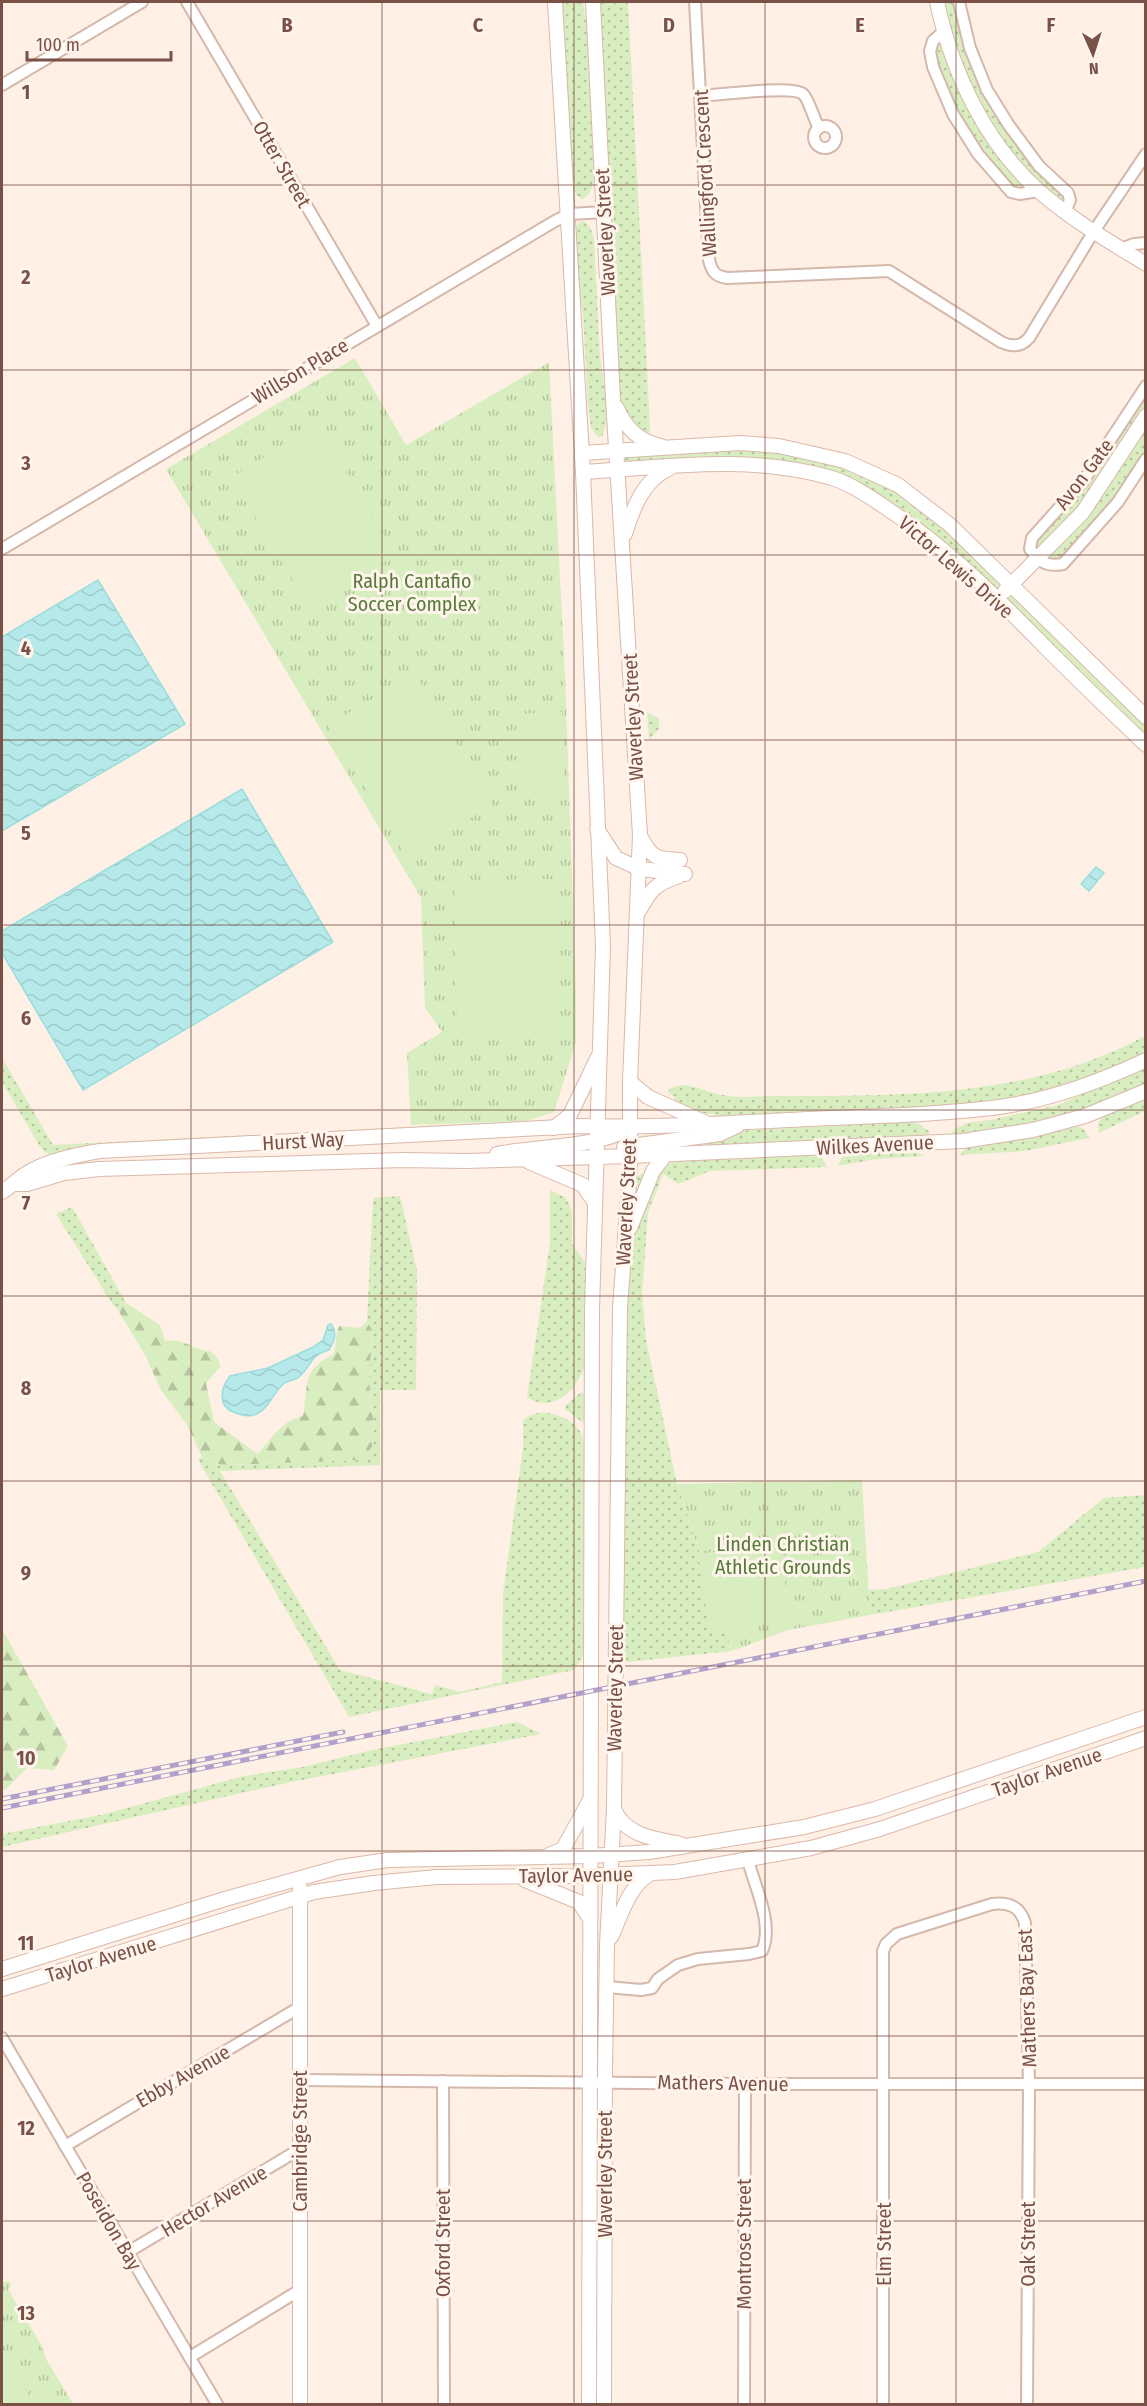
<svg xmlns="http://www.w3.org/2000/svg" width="1147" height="2406" font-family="'Fira Sans Condensed',sans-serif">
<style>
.grass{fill:url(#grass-dots)}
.forest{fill:url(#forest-firs)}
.park{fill:url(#park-tufts)}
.pitch{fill:#d9eec0}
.water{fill:url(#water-waves);stroke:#9bdddd;stroke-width:1.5}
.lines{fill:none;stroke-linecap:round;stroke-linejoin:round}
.street-casing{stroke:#d4b8ab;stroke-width:14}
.secondary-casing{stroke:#dab8aa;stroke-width:16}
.street{stroke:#fff;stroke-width:10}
.secondary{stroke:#fff;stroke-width:14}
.rail-casing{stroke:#b1a0ca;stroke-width:5}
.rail{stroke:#fff5ec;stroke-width:3;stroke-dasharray:9;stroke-linecap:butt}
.grid{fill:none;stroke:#7a5146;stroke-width:1.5;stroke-opacity:0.55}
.labels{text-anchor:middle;stroke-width:6;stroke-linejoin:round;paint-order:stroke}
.street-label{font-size:20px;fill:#7a5146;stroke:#fff5ec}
.park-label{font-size:20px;fill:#577b3b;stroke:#fff5ec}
.grid-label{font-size:20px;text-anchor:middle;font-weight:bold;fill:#7a5146;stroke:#fff5ec;stroke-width:6;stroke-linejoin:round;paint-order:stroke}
</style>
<defs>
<pattern id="grass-dots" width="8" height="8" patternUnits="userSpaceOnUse" patternTransform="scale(1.5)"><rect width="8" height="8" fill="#d9eec0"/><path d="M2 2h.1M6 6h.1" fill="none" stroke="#b5c39e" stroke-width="1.8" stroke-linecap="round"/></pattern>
<pattern id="forest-firs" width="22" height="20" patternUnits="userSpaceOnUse" patternTransform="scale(1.5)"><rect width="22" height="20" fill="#d9eec0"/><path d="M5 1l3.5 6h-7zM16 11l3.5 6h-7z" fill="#b5c39e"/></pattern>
<pattern id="park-tufts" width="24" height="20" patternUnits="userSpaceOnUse" patternTransform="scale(1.5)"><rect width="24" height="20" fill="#d9eec0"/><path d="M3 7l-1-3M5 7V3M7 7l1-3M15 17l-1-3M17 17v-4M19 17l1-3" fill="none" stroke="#b5c39e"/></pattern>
<pattern id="water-waves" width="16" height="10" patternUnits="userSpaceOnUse" patternTransform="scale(1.5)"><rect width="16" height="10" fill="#b6eaea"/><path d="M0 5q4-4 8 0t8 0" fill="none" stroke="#a0caca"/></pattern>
</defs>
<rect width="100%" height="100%" fill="#fef0e4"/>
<g class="grass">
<path d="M561,2H583L588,34L595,170C594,181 593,193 583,199L577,196L572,188Z"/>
<polygon points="593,2 628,2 650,427 648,443 613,399"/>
<polygon points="937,2 959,2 970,48 1008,124 1068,193 1065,213 1038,191 1020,194 978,154 933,67 933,41 943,32"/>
<polygon points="584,221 590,227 594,238 600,356 608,415 603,435 599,438 591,428 588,406 583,314 576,273 575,229 579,222"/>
<polygon points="1145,386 1145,459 1063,564 1038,559 1032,538 1084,480"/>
<polygon points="779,446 898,485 1145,717 1145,745 1009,611 877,501 791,469 618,470 617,451"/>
<polygon points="647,712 659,719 659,729 649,740"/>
<path d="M1145,1036V1053L1074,1083L1027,1097L978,1104L720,1116L694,1111L676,1104L674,1097L667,1091C671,1088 678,1085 684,1085C698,1087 713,1094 728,1096C742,1098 759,1096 773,1096C900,1096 1031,1098 1145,1036Z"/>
<polygon points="2,1058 53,1145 526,1121 526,1124 50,1155 42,1150 2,1082"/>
<polygon points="1145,1067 1145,1086 1076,1113 997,1130 954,1135 953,1130 967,1123 990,1120 1058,1105"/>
<polygon points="1145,1099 1145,1111 1099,1133 1098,1123 1103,1117"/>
<polygon points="907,1122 915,1122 929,1131 929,1136 639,1149 638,1136"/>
<polygon points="1075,1126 1083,1128 1089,1138 1025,1151 958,1155 968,1147 1017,1140"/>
<polygon points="913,1150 925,1156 876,1159 838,1166 842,1157 850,1153"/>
<polygon points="812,1155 822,1158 827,1167 710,1171 678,1184 663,1174 648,1213 642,1294 646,1340 677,1484 732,1651 608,1664 613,1444 612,1374 621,1207 638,1176 659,1164 685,1161"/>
<path d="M550,1190L565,1197L569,1204L572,1212V1244L585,1262L584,1368C576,1391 552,1414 527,1397L550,1244Z"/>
<path d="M400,1196L417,1271L416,1390H380V1465L220,1471L340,1670L432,1694L435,1685L459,1692L502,1682L503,1594L523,1448V1421C536,1405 569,1415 579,1430C583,1435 584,1442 586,1448V1652L574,1670L349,1717L198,1460L202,1457L212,1463L227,1465L360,1460L372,1447L374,1428L369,1383L372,1331L367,1321L373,1198Z"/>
<polygon points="72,1207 126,1303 115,1308 56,1214"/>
<polygon points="581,1392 585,1394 585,1420 582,1422 565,1409 566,1405"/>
<polygon points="1145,1495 1145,1567 870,1615 868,1590 886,1589 1038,1552 1104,1498"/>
<polygon points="517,1722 541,1734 291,1782 2,1847 2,1834 105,1814 244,1776 303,1767 372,1750"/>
</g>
<g class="forest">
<path d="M126,1303L160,1325L165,1341C181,1340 180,1341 194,1347C210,1355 211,1344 221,1366L206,1383L214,1422L258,1454C271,1439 282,1420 303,1416C308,1387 302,1368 333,1355C337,1345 335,1336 339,1326L360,1328L367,1321L372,1330L369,1383L374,1428L372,1447L360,1460L227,1465L212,1463L202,1457L189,1428L161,1390L145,1355L116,1307Z"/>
<polygon points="2,1629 68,1746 54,1770 27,1768 6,1789 2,1790"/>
</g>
<g class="park">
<polygon points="355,358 406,445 549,362 565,675 576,992 576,1042 554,1112 526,1121 411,1125 407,1053 442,1032 425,1008 421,898 166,469"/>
<polygon points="862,1480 870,1615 788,1630 732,1651 677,1484"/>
<polygon points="9,2281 11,2286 8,2289 43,2348 46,2359 72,2402 71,2404 2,2404 2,2282"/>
</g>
<g class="pitch">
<polygon points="318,425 395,556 309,607 231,477"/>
<polygon points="415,674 493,805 406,856 328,725"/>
<polygon points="562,712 565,791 521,793 518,714"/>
<polygon points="555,879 557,1031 457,1032 454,880"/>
<polygon points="762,1546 781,1551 789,1619 719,1634 709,1628 698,1554"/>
<polygon points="2,2349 34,2404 2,2404"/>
</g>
<g class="water">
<polygon points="98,580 185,724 2,831 2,637"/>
<polygon points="242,789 333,942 83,1090 2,953 2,931"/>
<polygon points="1096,867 1104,873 1089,891 1081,884"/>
<path d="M331,1324C338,1333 334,1341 329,1350C308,1356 313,1365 299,1377C296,1380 290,1380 286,1382C274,1390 269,1410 254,1415C248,1417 241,1415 236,1413C217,1407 220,1389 230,1376L268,1368L313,1347L323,1340L328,1325Z"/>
</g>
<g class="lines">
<g class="street-casing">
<g id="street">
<polyline points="187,2 377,326"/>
<path d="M695,2L709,260C712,272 715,276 727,278L889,271L1001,342C1012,347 1021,347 1029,338L1094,231L1146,154"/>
<polyline points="959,2 970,48 987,90 1008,124 1039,166 1068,193 1070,200 1065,213"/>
<polyline points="943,32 933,41 930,51 933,67 953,114 978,154 1011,192 1020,194 1038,191"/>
<polyline points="2,85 142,2"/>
<path d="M700,96C717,95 792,85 803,94C809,99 814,120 819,128"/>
<circle cx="825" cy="137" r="11"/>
<polyline points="1121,249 1134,244 1146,243"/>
<path d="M1146,386L1084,480L1032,538L1030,549C1040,562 1046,567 1063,564L1118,502L1146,459"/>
<polyline points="2,549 555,221 569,214 605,212"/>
<path d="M607,1987L641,1990L652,1988L658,1979L678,1965L698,1959L749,1954L762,1951C774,1924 755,1888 748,1860"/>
<polyline points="2,2038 217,2404"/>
<polyline points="300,2080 745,2084 1146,2084"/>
<polyline points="443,2081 444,2404"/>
<polyline points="65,2146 300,2007"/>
<polyline points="128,2252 300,2149"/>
<polyline points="190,2357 300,2290"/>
<polyline points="744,2404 745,2084"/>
<path d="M883,2404V1951L886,1944L897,1934L992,1904C1008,1902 1020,1906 1025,1923L1029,2084L1027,2404"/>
</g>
</g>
<g class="secondary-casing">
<g id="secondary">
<polyline points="555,2 583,472 603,946 592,1309 589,2404"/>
<polyline points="593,2 613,399 640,835 630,1082 630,1169 620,1308 614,1808 607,1945 605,2069 604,2404"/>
<path d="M937,2C952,72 985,143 1040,192C1072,220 1110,242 1146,264"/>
<path d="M617,408C626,428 638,441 661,446"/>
<polyline points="582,453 740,443 779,446 845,461 898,485 950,525 1146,717"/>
<path d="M583,472C667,467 749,454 832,478C854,485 876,501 895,514C952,552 1000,601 1048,650C1080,682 1113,714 1146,745"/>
<path d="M625,534C633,508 643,480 670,468"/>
<polyline points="1005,591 1083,512 1146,416"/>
<polyline points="597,829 616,858 640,869 685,874"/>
<path d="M640,836C652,858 655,859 680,860"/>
<path d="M639,911C651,889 655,884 679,876"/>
<polyline points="630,1082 648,1097 704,1122"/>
<polyline points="554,1128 570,1115 598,1057"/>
<polyline points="624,1147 720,1134 737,1126"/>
<path d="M497,1154C534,1146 602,1148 630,1127"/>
<polyline points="529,1162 583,1185 595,1203"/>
<polyline points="15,1184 27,1184 64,1173 99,1169 402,1160 466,1161 630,1156 963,1141 1033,1130 1085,1116 1146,1091"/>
<path d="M2,1192C10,1187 16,1181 24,1175C45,1161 75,1155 100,1151L580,1126C656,1128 732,1123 808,1119C871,1116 936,1115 999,1107C1050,1100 1099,1082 1146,1060"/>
<polyline points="630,1228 653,1171 665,1155"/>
<path d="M614,1809C625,1836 655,1839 681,1844"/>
<polyline points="549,1855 563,1849 590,1800"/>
<polyline points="525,1880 579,1902 589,1917"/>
<path d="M611,1937C621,1916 629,1885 650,1874"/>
<polyline points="2,1969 225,1899 340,1867 388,1860 591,1856 649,1852 804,1827 875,1809 1146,1717"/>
<polyline points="2,1989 314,1892 374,1883 437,1877 577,1876 675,1872 811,1848 880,1829 1146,1738"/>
<polyline points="300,2404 300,1888"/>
</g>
</g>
<use href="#street" class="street"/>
<use href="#secondary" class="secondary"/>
<g class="rail-casing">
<g id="rail">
<polyline points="2,1799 343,1732"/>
<polyline points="2,1808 1146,1581"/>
</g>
</g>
<use href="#rail" class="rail"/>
</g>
<path class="grid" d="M191,2V2404M382,2V2404M574,2V2404M765,2V2404M956,2V2404M2,185H1146M2,370H1146M2,555H1146M2,740H1146M2,925H1146M2,1110H1146M2,1296H1146M2,1481H1146M2,1666H1146M2,1851H1146M2,2036H1146M2,2221H1146"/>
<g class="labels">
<g class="street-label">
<text transform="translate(282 164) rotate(60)" y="7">Otter Street</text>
<text transform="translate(705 173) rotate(-93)" y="7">Wallingford Crescent</text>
<text transform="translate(605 232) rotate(-93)" y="7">Waverley Street</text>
<text transform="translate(300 371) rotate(-31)" y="7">Willson Place</text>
<text transform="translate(1084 474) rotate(-53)" y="7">Avon Gate</text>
<text transform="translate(956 567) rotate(41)" y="7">Victor Lewis Drive</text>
<text transform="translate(633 717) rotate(-93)" y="7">Waverley Street</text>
<text transform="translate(303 1141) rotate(-3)" y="7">Hurst Way</text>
<text transform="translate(875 1145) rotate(-3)" y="7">Wilkes Avenue</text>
<text transform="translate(626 1202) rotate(-87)" y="7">Waverley Street</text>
<text transform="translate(615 1688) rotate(-89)" y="7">Waverley Street</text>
<text transform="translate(1047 1772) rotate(-19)" y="7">Taylor Avenue</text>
<text transform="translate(576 1875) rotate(-1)" y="7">Taylor Avenue</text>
<text transform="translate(101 1959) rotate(-17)" y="7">Taylor Avenue</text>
<text transform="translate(1027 1998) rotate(-92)" y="7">Mathers Bay East</text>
<text transform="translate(183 2076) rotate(-30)" y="7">Ebby Avenue</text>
<text transform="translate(723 2083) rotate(1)" y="7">Mathers Avenue</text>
<text transform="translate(300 2141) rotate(-90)" y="7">Cambridge Street</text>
<text transform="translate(605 2174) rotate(-90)" y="7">Waverley Street</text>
<text transform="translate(214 2201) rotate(-31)" y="7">Hector Avenue</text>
<text transform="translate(109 2221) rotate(60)" y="7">Poseidon Bay</text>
<text transform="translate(443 2243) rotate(-90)" y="7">Oxford Street</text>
<text transform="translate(744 2244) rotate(-90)" y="7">Montrose Street</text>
<text transform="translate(884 2244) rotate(-90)" y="7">Elm Street</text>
<text transform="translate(1028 2244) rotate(-90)" y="7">Oak Street</text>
</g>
<g class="park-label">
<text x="412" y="588">Ralph Cantafio<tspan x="412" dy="23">Soccer Complex</tspan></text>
<text x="783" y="1551">Linden Christian<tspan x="783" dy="23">Athletic Grounds</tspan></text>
</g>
</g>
<g class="grid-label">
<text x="287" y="32">B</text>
<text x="478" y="32">C</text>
<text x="669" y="32">D</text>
<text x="860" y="32">E</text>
<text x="1051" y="32">F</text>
<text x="26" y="99">1</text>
<text x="26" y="284">2</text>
<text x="26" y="470">3</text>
<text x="26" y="655">4</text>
<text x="26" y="840">5</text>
<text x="26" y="1025">6</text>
<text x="26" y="1210">7</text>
<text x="26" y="1395">8</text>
<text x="26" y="1580">9</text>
<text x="26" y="1765">10</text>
<text x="26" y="1950">11</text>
<text x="26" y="2135">12</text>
<text x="26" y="2320">13</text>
</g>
<rect width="1147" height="2406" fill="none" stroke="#7a5146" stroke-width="6"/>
<g transform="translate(1093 54) rotate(177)" stroke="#fff5ec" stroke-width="4.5" paint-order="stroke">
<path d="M0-4.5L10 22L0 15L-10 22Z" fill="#7a5146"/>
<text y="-9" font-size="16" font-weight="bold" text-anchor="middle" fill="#7a5146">N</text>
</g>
<path d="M27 51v9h144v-9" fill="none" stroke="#7a5146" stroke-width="3"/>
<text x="36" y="51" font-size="18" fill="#7a5146" stroke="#fff5ec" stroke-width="4.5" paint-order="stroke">100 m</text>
</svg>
